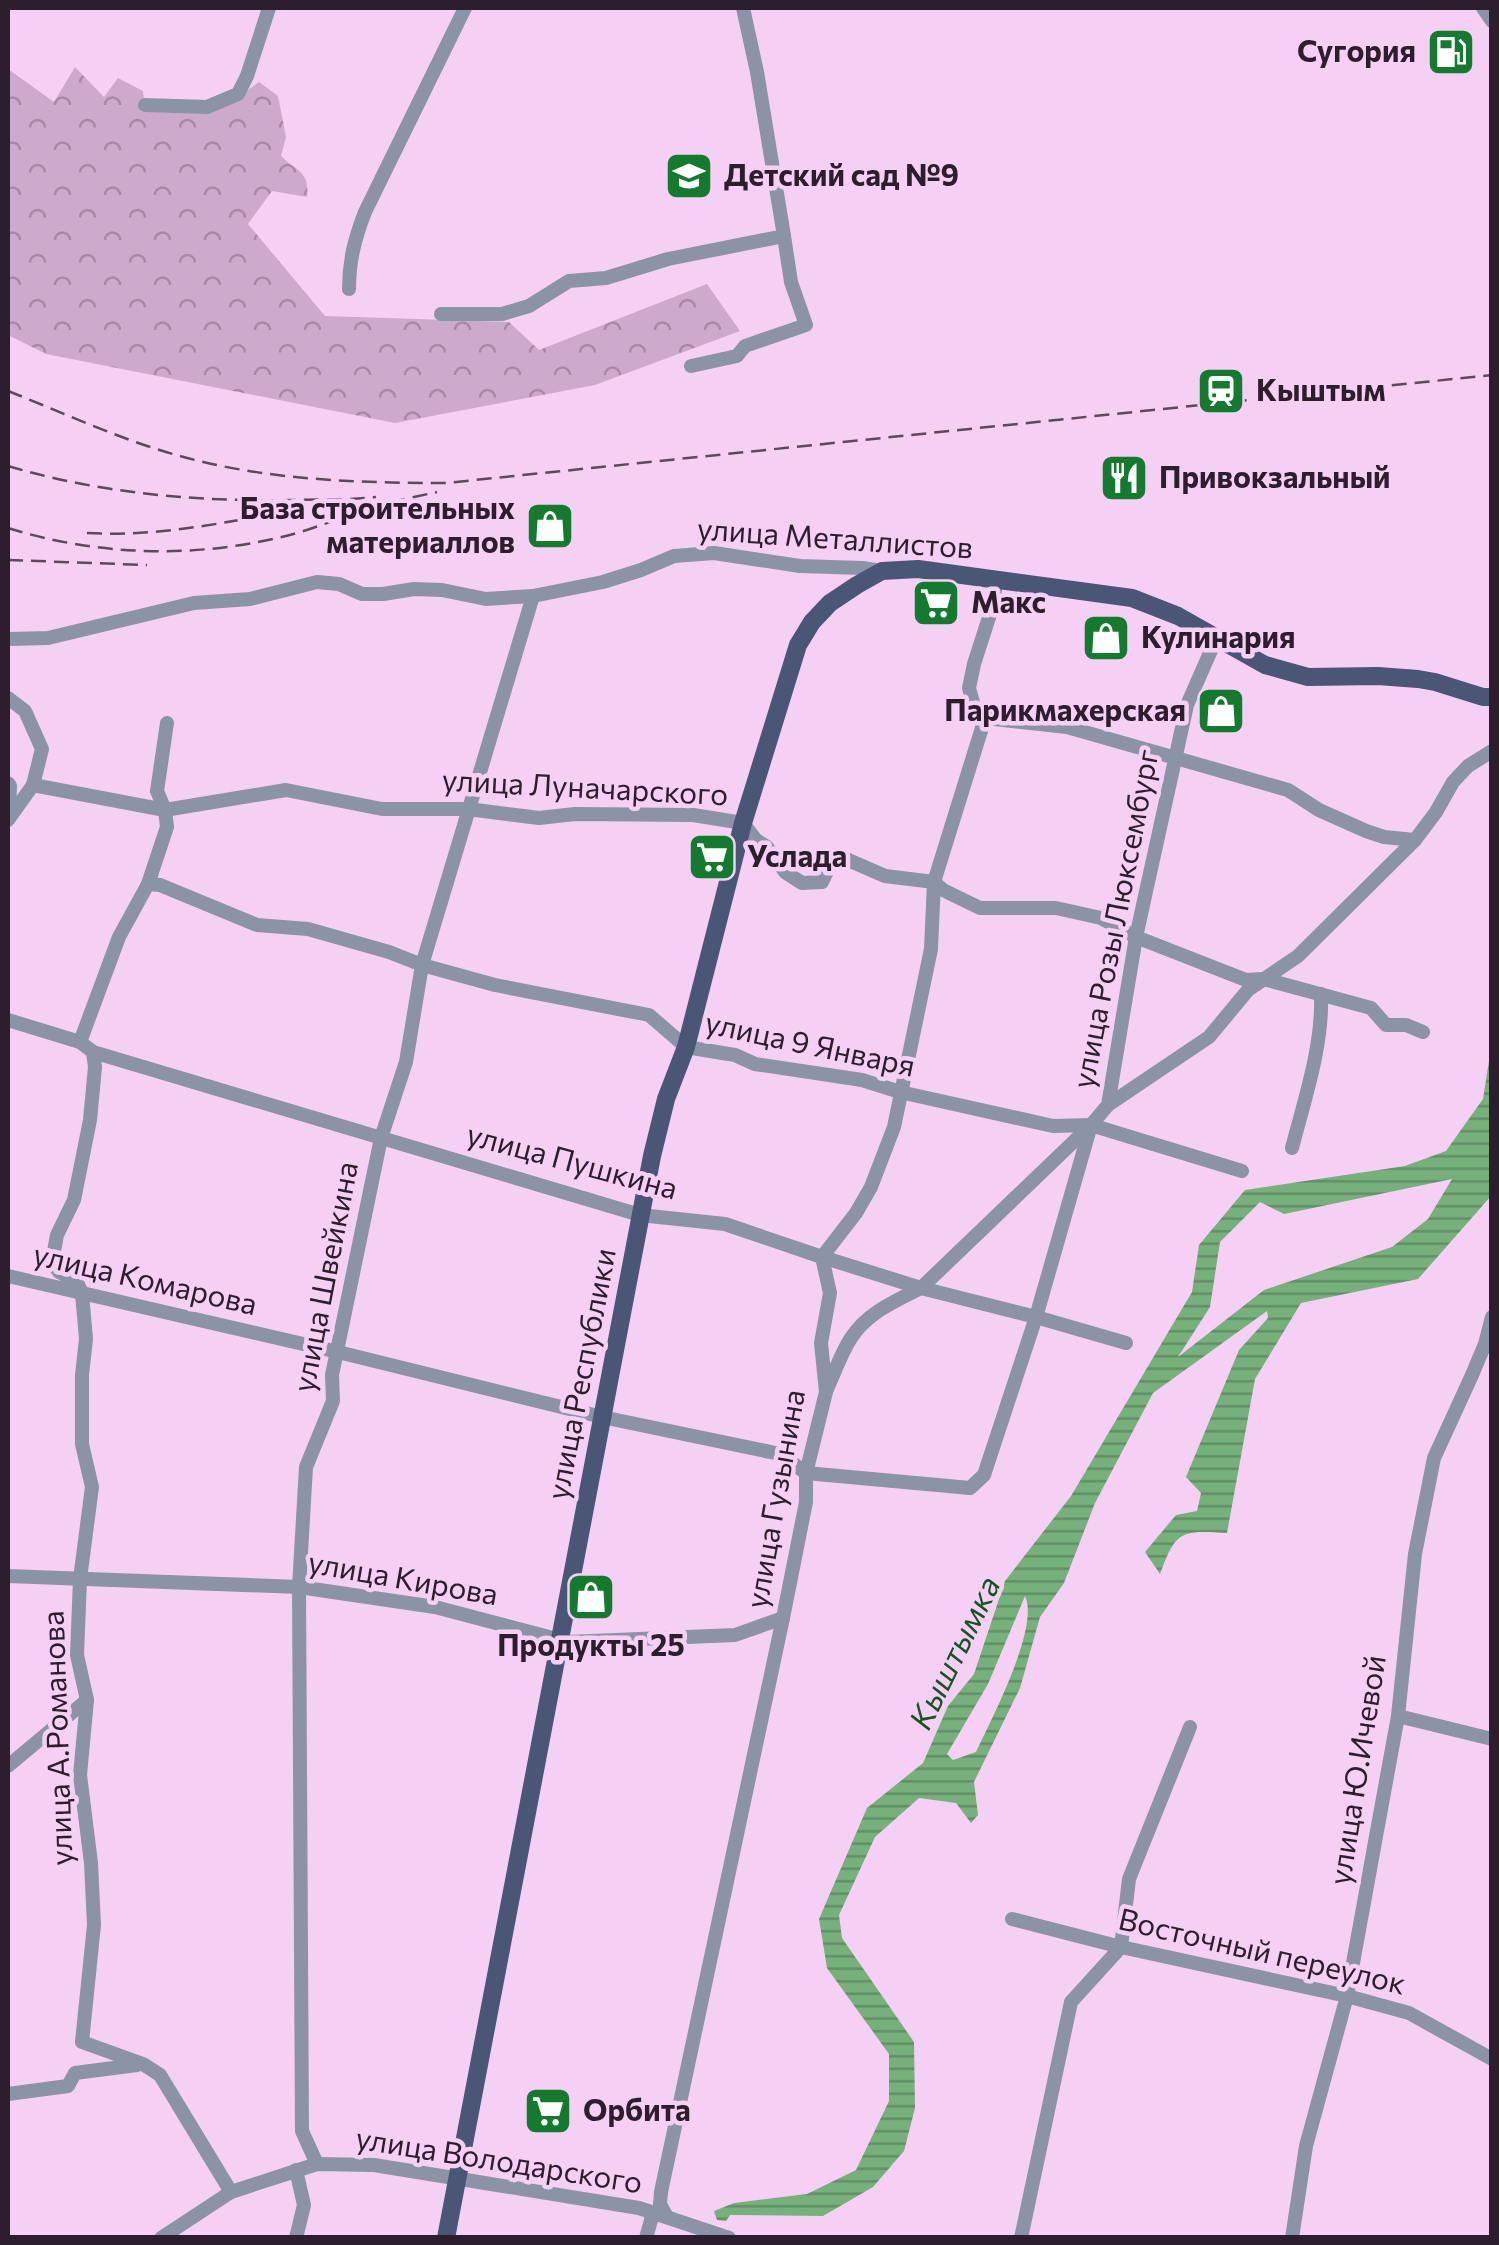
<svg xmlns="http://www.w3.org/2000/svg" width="1499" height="2245" font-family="Commissioner,sans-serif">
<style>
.forest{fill:url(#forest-crowns)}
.water{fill:url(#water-rules);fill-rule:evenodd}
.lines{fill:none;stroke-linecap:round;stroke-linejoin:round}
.minor{stroke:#8b93a6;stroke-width:14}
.major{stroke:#495676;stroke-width:18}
.rail{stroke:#5c495c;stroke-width:2.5;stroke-dasharray:15 8;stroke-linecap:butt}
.labels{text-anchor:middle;stroke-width:9;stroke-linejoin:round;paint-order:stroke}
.poi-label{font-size:30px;font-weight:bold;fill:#2c1e2c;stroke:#f5cff4;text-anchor:start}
.street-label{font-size:30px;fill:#2c1e2c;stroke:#f5cff4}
.water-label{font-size:32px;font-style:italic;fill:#145421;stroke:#f5cff4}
</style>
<defs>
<pattern id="forest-crowns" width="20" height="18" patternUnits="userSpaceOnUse" patternTransform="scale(2.5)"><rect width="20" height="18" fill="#cea9ce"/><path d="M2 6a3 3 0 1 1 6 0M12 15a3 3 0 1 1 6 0" fill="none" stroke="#a789a7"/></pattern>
<pattern id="water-rules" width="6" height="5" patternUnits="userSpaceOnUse" patternTransform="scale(2.5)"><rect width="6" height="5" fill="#76b17b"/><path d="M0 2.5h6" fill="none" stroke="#618f65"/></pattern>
</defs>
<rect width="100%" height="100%" fill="#f5cff4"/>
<path class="forest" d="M75,67L104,97L118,78L143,91L145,111L226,106L259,82L278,96L286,137L281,156C297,172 310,171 307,197L272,191L248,224L325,316L509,322L539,350L707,284L740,331L595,385L395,423L46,354L8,335V69L54,102Z"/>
<path class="water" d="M1491,1048V1196L1418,1279L1301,1303L1255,1379L1227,1533C1181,1530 1176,1530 1160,1574L1145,1552L1176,1515L1197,1511L1201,1493L1186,1477L1239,1350L1268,1318L1267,1311L1153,1393L1095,1503L1064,1583L1040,1617L1020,1688L974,1782L978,1815L971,1823L956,1803L919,1798L875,1837L839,1915L842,1938L914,2042L915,2108L904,2151L873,2187L823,2216L730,2215L726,2221L717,2220L714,2211L734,2203L807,2194L856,2170L889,2101V2054L827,1968L819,1919L867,1808L923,1763L948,1706L974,1674L1005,1581L1071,1496L1192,1292L1199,1245L1245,1190L1405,1166L1446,1151L1483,1099ZM1452,1179L1428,1219L1392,1247L1264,1290L1178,1357L1210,1307L1220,1242L1260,1202L1284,1214ZM1025,1596C1040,1627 991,1720 976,1752L953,1760L947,1754L988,1684Z"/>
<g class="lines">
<g class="minor">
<polyline points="1483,8 1492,21"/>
<polyline points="145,105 207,107 238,94 247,76 269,8"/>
<path d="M349,289C349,260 355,238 365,212L465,8"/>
<polyline points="441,314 502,314 529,306 569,281 606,278 668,259 784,236 757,72 743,8"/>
<polyline points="691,366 737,356 745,346 806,325 791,282 784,236"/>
<polyline points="8,639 48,638 194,603 250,599 317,582 339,584 362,594 383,594 414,589 442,590 486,599 533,596 603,582 641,570 674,556 714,553 800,566 862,568 882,571"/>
<polyline points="8,698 25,711 42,749 33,785 8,820"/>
<polyline points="985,718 1067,727 1288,790 1319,810 1366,831 1384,837 1415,840"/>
<polyline points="8,783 10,786 9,816"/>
<polyline points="33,785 165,810 286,790 382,809 468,809 539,818 575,814 693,815 743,823 756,840 767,847 785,872 802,883 822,882 832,861 846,859 885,876 934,882 943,890 980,908 1056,908 1101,918 1136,937 1246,980 1264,979 1371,1008 1386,1025 1406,1025 1423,1032"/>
<polyline points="148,884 160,885 257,925 308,929 389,952 422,965 495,985 649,1015 686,1047 735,1055 755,1064 862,1080 900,1092 1053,1126 1091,1125 1242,1171"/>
<polyline points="8,1020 80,1042 93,1052 640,1215 725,1224 822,1257 921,1288 1036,1317 1126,1343"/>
<polyline points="80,1042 119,937 148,884 167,827 165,810 157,791 167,723"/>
<polyline points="93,1052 95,1067 90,1120 74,1200 57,1235 52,1262 59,1272 77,1282 82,1294 86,1339 82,1375 82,1444 92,1487 80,1579 77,1655 87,1700 80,1775 91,1863 94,1925 82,2042 143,2064 160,2075 231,2192"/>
<polyline points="1108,1105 1209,1037 1248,990 1298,956 1415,840 1436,812 1453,782 1468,766 1492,751"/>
<path d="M1292,1148C1305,1098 1323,1045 1321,994"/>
<polyline points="8,1276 338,1352 602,1417 780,1454 806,1473 970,1488 984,1475 1036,1317 1091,1125 1108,1105 1136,937 1187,705 1216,639"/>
<path d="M827,1389C835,1372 841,1353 851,1338C867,1313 895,1301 921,1288L1091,1125"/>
<polyline points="8,1576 299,1587 435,1607 568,1642 735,1635 783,1618"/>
<polyline points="1398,1716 1492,1739"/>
<polyline points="8,1766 87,1700"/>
<polyline points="1012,1919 1121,1947 1347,1996 1409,2013 1492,2059"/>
<polyline points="8,2094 68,2086 75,2073 137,2065"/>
<polyline points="317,2164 302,2131 299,1587 306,1467 333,1401 332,1375 381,1138 406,1062 422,965 533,596"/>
<polyline points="296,2170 304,2205 296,2238"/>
<polyline points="667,2217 660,2204 661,2192 783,1618 806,1502 806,1473 826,1392 821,1343 830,1293 822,1257 856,1213 871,1187 894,1127 931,949 934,882 985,718 974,706 969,688 974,664 992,608 997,579"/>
<polyline points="161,2238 231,2192 317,2164 374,2165 639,2208 729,2238"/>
<polyline points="646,2238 653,2213"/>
<polyline points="1021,2238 1071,2002 1121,1947 1129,1879 1190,1727"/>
<polyline points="1292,2238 1306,2146 1347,1996 1375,1842 1398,1716 1415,1554 1434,1458 1472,1375 1485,1344 1492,1317"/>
</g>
<polyline class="major" points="446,2238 652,1156 666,1099 686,1047 743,823 798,645 812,622 830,603 857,585 882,571 918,569 1132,598 1178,616 1265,665 1308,677 1378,676 1418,679 1435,682 1483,697 1492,697"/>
<g class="rail">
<path d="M8,391C64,413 121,440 180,456C266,480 356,483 446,483L1492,375"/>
<path d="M8,466C102,494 200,502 298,500C324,499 350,500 376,497"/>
<path d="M8,528C101,557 202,559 297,533C322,526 345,515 370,508C392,501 415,497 437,492"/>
<path d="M87,533C155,537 222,523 290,511"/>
<polyline points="8,560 147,565"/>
</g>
</g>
<defs>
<g id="fuel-square" transform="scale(2.5)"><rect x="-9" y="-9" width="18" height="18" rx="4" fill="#137a2e" stroke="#f5cff4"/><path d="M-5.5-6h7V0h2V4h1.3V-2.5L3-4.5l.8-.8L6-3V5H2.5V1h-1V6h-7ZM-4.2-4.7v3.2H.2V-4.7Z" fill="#fff"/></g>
<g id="school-square" transform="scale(2.5)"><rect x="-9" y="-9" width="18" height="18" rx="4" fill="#137a2e" stroke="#f5cff4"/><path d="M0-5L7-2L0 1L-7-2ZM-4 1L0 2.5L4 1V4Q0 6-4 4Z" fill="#fff"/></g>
<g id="station-square" transform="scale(2.5)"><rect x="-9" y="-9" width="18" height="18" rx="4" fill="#137a2e" stroke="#f5cff4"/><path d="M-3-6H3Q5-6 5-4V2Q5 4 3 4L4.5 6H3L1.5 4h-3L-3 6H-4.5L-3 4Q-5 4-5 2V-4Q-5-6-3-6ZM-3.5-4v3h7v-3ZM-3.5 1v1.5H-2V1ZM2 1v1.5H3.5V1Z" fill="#fff"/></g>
<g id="restaurant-square" transform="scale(2.5)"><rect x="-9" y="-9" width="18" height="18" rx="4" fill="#137a2e" stroke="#f5cff4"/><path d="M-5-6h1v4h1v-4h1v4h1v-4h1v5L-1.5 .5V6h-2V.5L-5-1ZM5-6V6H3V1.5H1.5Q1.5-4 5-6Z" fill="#fff"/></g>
<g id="shop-square" transform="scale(2.5)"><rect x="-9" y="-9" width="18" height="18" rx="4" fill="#137a2e" stroke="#f5cff4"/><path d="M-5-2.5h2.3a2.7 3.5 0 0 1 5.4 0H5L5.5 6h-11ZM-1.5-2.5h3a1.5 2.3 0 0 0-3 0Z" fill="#fff"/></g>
<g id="supermarket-square" transform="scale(2.5)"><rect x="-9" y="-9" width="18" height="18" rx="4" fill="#137a2e" stroke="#f5cff4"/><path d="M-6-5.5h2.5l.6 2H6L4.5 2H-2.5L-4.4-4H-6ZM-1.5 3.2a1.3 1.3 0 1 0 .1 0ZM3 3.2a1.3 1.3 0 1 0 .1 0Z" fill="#fff"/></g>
</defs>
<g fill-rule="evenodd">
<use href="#fuel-square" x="1451" y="52"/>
<use href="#school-square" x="689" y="176"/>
<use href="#station-square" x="1221" y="391"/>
<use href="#restaurant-square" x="1124" y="478"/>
<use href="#shop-square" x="550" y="526"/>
<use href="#supermarket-square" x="936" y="603"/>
<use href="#shop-square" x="1106" y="638"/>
<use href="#shop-square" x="1221" y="711"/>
<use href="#supermarket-square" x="712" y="857"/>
<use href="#shop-square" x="591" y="1597"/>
<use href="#supermarket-square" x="548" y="2111"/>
</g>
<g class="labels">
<g class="poi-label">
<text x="1416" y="62" text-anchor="end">Сугория</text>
<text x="724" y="186">Детский сад №9</text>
<text x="1256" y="401">Кыштым</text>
<text x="1159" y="488">Привокзальный</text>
<text x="515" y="519" text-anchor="end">База cтроительных<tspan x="515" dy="34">материаллов</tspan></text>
<text x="971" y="613">Макс</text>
<text x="1141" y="648">Кулинария</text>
<text x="1186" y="721" text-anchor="end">Парикмахерская</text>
<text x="747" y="867">Услада</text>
<text x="591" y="1656" text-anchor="middle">Продукты 25</text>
<text x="583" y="2121">Орбита</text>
</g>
<g class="street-label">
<text transform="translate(835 539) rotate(4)" y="10">улица Металлистов</text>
<text transform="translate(585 788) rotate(3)" y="10">улица Луначарского</text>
<text transform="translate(1116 919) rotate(-79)" y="10">улица Розы Люксембург</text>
<text transform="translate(810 1045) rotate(12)" y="10">улица 9 Января</text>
<text transform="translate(572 1162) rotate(15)" y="10">улица Пушкина</text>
<text transform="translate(326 1277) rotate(-79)" y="10">улица Швейкина</text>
<text transform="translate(145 1280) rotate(13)" y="10">улица Комарова</text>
<text transform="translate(582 1374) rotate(-79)" y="10">улица Республики</text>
<text transform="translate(776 1499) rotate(-80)" y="10">улица Гузынина</text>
<text transform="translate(403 1579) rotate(10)" y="10">улица Кирова</text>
<text transform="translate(58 1738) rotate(-92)" y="10">улица А.Романова</text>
<text transform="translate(1358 1770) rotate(-81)" y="10">улица Ю.Ичевой</text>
<text transform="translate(1262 1952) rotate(13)" y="10">Восточный переулок</text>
<text transform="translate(499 2161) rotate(9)" y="10">улица Володарского</text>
</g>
<g class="water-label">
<text transform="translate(955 1653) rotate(-64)" y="11">Кыштымка</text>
</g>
</g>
<rect width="1499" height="2245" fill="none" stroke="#2c1e2c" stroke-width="20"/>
</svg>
